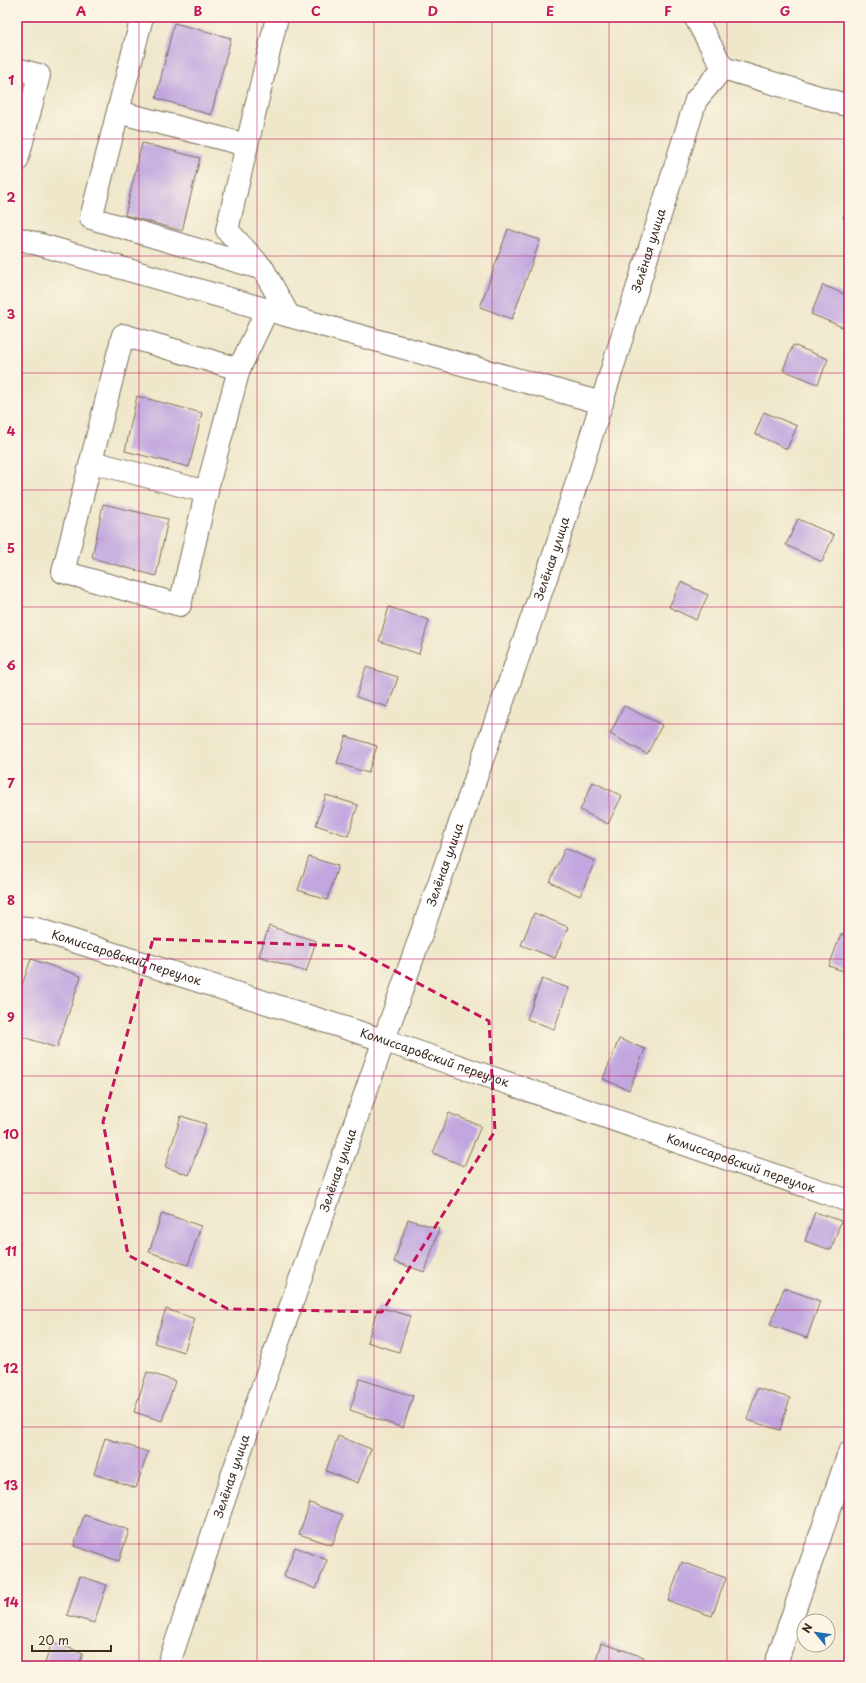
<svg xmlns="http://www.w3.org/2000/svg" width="866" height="1683" font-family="'Playpen Sans',sans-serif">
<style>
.building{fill:#c1a6df}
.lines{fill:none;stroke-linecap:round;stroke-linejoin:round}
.minor-casing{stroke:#7a6c5a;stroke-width:24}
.minor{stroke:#fff;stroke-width:22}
.marked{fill:none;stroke:#c2185b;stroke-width:3;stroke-dasharray:8 5;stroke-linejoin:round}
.grid{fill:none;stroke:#c2185b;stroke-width:1;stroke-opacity:0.55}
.labels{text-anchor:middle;stroke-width:4;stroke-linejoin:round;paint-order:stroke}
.street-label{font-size:12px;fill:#3b2a1e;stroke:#fcf5e5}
.neatline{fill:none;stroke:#c2185b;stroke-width:1.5}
.grid-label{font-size:13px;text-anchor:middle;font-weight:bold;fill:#c2185b}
</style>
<rect width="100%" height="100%" fill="#fcf5e5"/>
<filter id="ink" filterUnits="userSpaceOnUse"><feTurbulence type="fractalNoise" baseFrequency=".025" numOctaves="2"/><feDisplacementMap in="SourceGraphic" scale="8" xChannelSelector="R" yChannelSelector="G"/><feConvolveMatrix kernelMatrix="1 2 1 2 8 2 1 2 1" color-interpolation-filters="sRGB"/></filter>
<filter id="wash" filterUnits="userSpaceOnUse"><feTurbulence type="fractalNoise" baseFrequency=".012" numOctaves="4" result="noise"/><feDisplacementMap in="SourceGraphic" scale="16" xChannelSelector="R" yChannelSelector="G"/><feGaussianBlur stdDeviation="0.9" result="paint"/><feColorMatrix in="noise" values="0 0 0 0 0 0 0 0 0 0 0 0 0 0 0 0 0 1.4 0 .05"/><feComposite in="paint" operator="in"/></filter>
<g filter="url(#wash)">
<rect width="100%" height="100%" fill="#eee7ca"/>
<g id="blocks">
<g class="building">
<polygon points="174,23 231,38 211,115 156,98"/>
<polygon points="17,93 26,95 17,126"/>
<polygon points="142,143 200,158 182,231 125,215"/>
<polygon points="849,202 849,220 843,218"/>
<polygon points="508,229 540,240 512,319 480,307"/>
<polygon points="823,285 849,296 849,325 847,329 811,314"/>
<polygon points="793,345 828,359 818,384 783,370"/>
<polygon points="137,396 202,413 189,467 125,451"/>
<polygon points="764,412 797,426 787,449 755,434"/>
<polygon points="103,504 168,519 156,576 92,558"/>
<polygon points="798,519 834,535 822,562 786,545"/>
<polygon points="681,582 708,595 696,620 669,607"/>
<polygon points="389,607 429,620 419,654 379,641"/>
<polygon points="366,667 398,677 388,707 356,697"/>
<polygon points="624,706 662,725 647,754 610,734"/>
<polygon points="346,736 377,746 368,773 337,763"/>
<polygon points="593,782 622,796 608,824 580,810"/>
<polygon points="326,795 358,805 348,836 316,825"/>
<polygon points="565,848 595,861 580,896 550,882"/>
<polygon points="309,857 338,866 327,900 298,890"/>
<polygon points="534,913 568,927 555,958 521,945"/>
<polygon points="269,926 316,941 306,972 259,956"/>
<polygon points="841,934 849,937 849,973 829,966"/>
<polygon points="31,959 81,976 57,1048 17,1035 17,1000"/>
<polygon points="542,979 569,988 554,1029 527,1019"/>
<polygon points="619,1039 645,1049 629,1090 603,1079"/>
<polygon points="449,1113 481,1126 464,1166 433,1153"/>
<polygon points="181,1116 206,1124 189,1175 165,1167"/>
<polygon points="815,1212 841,1221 831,1250 805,1241"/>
<polygon points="162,1213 201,1226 188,1265 149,1252"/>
<polygon points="408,1219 439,1229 425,1272 394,1262"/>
<polygon points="784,1288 820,1301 807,1338 770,1325"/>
<polygon points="378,1307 410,1316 399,1352 367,1342"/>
<polygon points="166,1309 195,1319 184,1352 154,1343"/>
<polygon points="147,1372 175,1381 162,1421 134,1412"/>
<polygon points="360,1379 413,1396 403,1428 350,1410"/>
<polygon points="757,1388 790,1398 780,1430 747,1420"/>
<polygon points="338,1436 371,1449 358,1483 326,1471"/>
<polygon points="105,1438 148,1452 136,1488 94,1474"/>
<polygon points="310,1503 343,1515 332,1545 299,1534"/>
<polygon points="84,1515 129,1530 119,1561 74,1546"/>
<polygon points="295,1547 327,1560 316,1589 284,1576"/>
<polygon points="682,1562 726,1578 712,1616 668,1601"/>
<polygon points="80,1576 107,1585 94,1623 67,1615"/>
<polygon points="52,1642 83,1653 79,1666 44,1666"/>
<polygon points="601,1643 644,1657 641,1666 594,1666"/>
</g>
</g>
</g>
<g filter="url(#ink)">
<use href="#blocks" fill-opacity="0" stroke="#7a6c5a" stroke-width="1"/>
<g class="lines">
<g class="minor-casing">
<g id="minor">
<polyline points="142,17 91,218 263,269"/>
<polyline points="277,17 227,230 263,269 289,316"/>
<polyline points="695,17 723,68"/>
<polyline points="723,68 849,106"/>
<polyline points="17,69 39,75 17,161"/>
<polyline points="118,112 247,145"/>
<polyline points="17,238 289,316 602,403"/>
<polyline points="239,369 123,335 63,572 180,605 208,485 239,369 267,310"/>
<polyline points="92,462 207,492"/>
<path id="s1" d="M17,927L36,929L383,1040L849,1201"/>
<path id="s2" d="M168,1666L254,1411L555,552L696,100L723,68"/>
<polyline points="775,1666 849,1453"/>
</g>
</g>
<use href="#minor" class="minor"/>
</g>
</g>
<path class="marked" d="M153,939L348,946L489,1021L495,1131L382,1312L228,1309L128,1255L103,1122Z"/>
<path class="grid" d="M139,17V1666M257,17V1666M374,17V1666M492,17V1666M609,17V1666M727,17V1666M17,139H849M17,256H849M17,373H849M17,490H849M17,607H849M17,724H849M17,842H849M17,959H849M17,1076H849M17,1193H849M17,1310H849M17,1427H849M17,1544H849"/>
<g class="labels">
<g class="street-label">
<text dy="4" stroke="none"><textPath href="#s2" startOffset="1495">Зелёная улица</textPath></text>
<text dy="4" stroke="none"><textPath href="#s2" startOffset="1172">Зелёная улица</textPath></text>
<text dy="4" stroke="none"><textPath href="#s2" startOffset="848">Зелёная улица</textPath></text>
<text dy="4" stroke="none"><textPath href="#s1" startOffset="114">Комиссаровский переулок</textPath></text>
<text dy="4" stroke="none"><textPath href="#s1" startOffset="438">Комиссаровский переулок</textPath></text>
<text dy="4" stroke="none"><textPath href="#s1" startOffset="762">Комиссаровский переулок</textPath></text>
<text dy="4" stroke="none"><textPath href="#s2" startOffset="524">Зелёная улица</textPath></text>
<text dy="4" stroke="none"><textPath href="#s2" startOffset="200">Зелёная улица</textPath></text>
</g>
</g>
<rect width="866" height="1683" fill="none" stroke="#fcf5e5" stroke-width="44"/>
<g transform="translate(816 1633) rotate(299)"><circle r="19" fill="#fcf5e5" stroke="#afa495"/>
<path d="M0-3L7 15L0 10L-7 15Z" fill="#1f6fb2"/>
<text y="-6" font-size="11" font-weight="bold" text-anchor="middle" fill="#3b2a1e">N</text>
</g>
<path d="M32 1645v6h79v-6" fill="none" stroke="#3b2a1e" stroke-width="2"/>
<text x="38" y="1645" font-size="12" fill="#3b2a1e" stroke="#fcf5e5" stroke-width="3" paint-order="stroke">20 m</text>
<rect x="22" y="22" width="822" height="1639" class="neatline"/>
<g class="grid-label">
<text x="81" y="16">A</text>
<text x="198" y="16">B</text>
<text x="316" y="16">C</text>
<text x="433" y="16">D</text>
<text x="550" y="16">E</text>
<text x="668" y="16">F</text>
<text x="785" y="16">G</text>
<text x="11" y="85">1</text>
<text x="11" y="202">2</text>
<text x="11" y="319">3</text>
<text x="11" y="436">4</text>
<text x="11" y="553">5</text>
<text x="11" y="670">6</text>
<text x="11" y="788">7</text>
<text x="11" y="905">8</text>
<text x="11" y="1022">9</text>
<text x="11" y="1139">10</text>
<text x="11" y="1256">11</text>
<text x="11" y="1373">12</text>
<text x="11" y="1490">13</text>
<text x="11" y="1607">14</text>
</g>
</svg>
